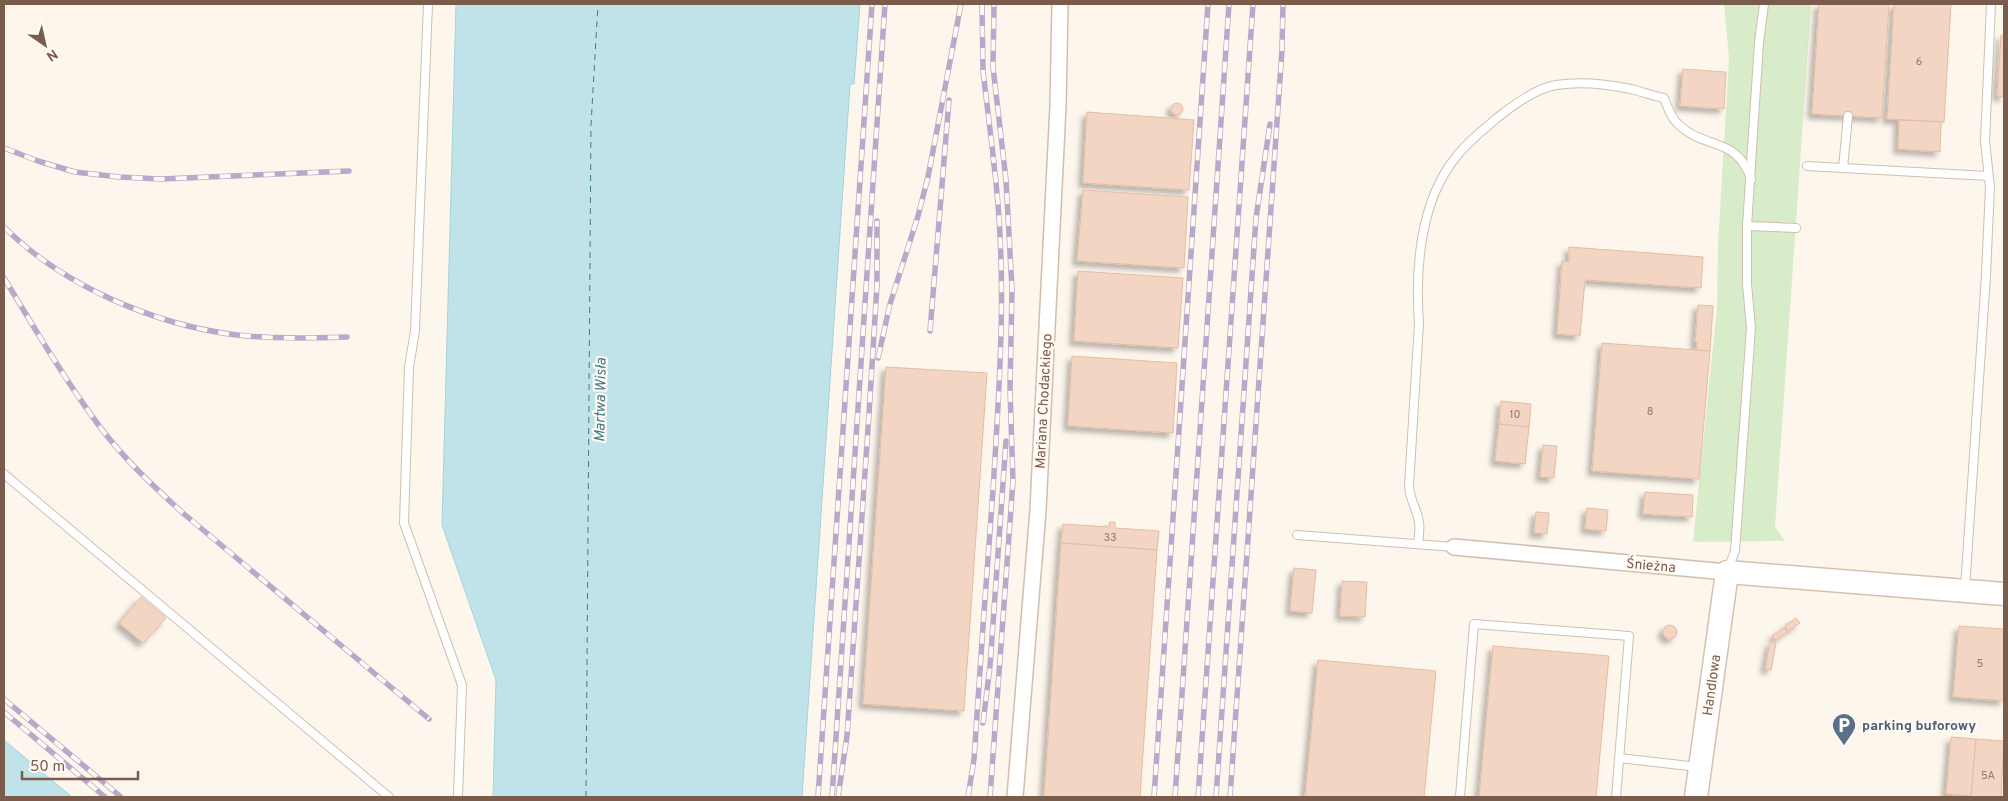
<svg xmlns="http://www.w3.org/2000/svg" width="2008" height="801" font-family="Overpass,sans-serif">
<style>
.green{fill:#d8ecc9}
.water{fill:#bfe3e8;stroke:#a5d3da}
.lines{fill:none;stroke-linecap:round;stroke-linejoin:round}
.ferry{stroke:#437c86;stroke-width:1;stroke-dasharray:6 5;stroke-linecap:butt}
.building{fill:#f3d5c3;stroke:#e6bba3;filter:url(#shadow)}
.lane-casing{stroke:#d1beb0;stroke-width:10}
.street-casing{stroke:#d1beb0;stroke-width:18}
.secondary-casing{stroke:#d6c0b0;stroke-width:25}
.lane{stroke:#fff;stroke-width:8}
.street{stroke:#fff;stroke-width:15}
.secondary{stroke:#fff;stroke-width:22}
.rail-casing{stroke:#b9a8c9;stroke-width:5.5}
.rail{stroke:#fffaf3;stroke-width:4;stroke-dasharray:11;stroke-linecap:butt}
.labels{text-anchor:middle;stroke-width:4.5;stroke-linejoin:round;paint-order:stroke}
.number-label{font-size:11px;fill:#987a6a}
.street-label{font-size:14px;fill:#7a5c4d;stroke:#fffaf3}
.service-label{font-size:14px;font-weight:bold;fill:#4e5e75;stroke:#fffaf3;text-anchor:start}
.water-label{font-size:15px;font-style:italic;fill:#437c86;stroke:#fffaf3}
</style>
<defs>
<filter id="shadow"><feDropShadow dx="-4.5" dy="4.5" stdDeviation="2.5" flood-color="#0004"/></filter>
</defs>
<rect width="100%" height="100%" fill="#fdf6ec"/>
<polygon class="green" points="1724,4 1811,4 1775,527 1785,541 1693,542 1717,308 1718,246 1729,58"/>
<g class="water">
<polygon points="456,4 860,4 854,84 850,84 802,797 493,797 496,680 442,525"/>
<polygon points="4,740 72,797 4,797"/>
</g>
<g class="lines">
<polyline class="ferry" points="586,797 591,125 598,4"/>
</g>
<g class="building">
<polygon points="1819,4 1889,4 1882,118 1812,114"/>
<polygon points="1894,4 1951,4 1944,122 1887,119"/>
<polygon points="2001,35 2004,35 2004,97 1997,96"/>
<polygon points="1683,69 1726,72 1724,109 1680,106"/>
<circle cx="1177" cy="109" r="6"/>
<polygon points="1087,112 1194,120 1189,190 1083,183"/>
<polygon points="1899,120 1941,122 1940,152 1898,149"/>
<polygon points="1083,190 1188,197 1184,268 1077,261"/>
<polygon points="1569,247 1703,257 1701,288 1585,280 1580,336 1557,334 1562,261 1569,262"/>
<polygon points="1078,271 1183,278 1178,348 1074,341"/>
<polygon points="1698,305 1713,306 1710,351 1696,350 1697,343 1695,342"/>
<polygon points="1602,343 1710,351 1699,479 1592,471"/>
<polygon points="1072,356 1177,363 1173,433 1068,426"/>
<polygon points="886,367 987,373 964,711 863,704"/>
<polygon points="1501,401 1531,404 1529,427 1499,424"/>
<polygon points="1499,424 1529,427 1525,464 1495,461"/>
<polygon points="1543,445 1557,446 1554,478 1540,477"/>
<polygon points="1645,492 1693,495 1692,517 1643,514"/>
<polygon points="1587,508 1608,510 1606,531 1585,529"/>
<polygon points="1536,512 1549,513 1547,534 1534,533"/>
<polygon points="1110,522 1115,522 1115,528 1159,531 1157,550 1061,543 1063,524 1109,527"/>
<polygon points="1061,543 1157,550 1140,797 1044,797"/>
<polygon points="1294,568 1316,570 1312,613 1290,611"/>
<polygon points="1342,581 1367,582 1365,617 1340,616"/>
<polygon points="141,597 166,618 143,643 119,623"/>
<polygon points="1796,618 1800,623 1788,631 1785,626"/>
<circle cx="1670" cy="632" r="7"/>
<polygon points="1959,626 2004,629 2004,701 1953,697"/>
<polygon points="1784,628 1787,632 1776,640 1772,636"/>
<polygon points="1770,642 1776,643 1771,670 1765,669"/>
<polygon points="1493,646 1609,656 1596,797 1479,797"/>
<polygon points="1318,660 1436,671 1424,797 1305,797"/>
<polygon points="1951,737 1976,739 1971,796 1946,794"/>
<polygon points="1976,739 2004,741 2001,797 1971,797"/>
</g>
<g class="lines">
<g class="lane-casing">
<g id="lane">
<polyline points="428,4 415,331 409,367 404,523 462,685 458,797"/>
<polyline points="1807,166 1988,176"/>
<polyline points="1843,168 1848,116"/>
<polyline points="1747,226 1796,228"/>
<polyline points="4,474 389,797"/>
<polyline points="1297,535 1454,547"/>
<path d="M1418,544C1419,537 1420,529 1419,522C1417,509 1410,501 1409,486L1419,323C1415,269 1420,201 1456,157C1467,142 1483,130 1497,118C1512,106 1537,88 1556,85C1581,81 1607,84 1631,89C1643,92 1653,96 1664,98C1668,108 1671,118 1679,125C1705,150 1737,136 1751,179"/>
<polyline points="1728,569 1735,551 1751,328 1747,284 1747,226 1759,42 1764,4"/>
<polyline points="1965,589 1986,275 1990,187 1985,141 1991,4"/>
<polyline points="1619,758 1698,767"/>
<polyline points="1460,797 1474,624 1629,636 1616,797"/>
</g>
</g>
<g class="street-casing">
<g id="street">
<polyline points="1454,547 1727,572"/>
<polyline points="1015,797 1038,510 1058,106 1060,4"/>
</g>
</g>
<g class="secondary-casing">
<polyline id="secondary" points="1696,797 1727,572 2004,594"/>
</g>
<use href="#lane" class="lane"/>
<use href="#street" class="street"/>
<use href="#secondary" class="secondary"/>
<g class="rail-casing">
<g id="rail">
<polyline points="982,4 983,71 994,163"/>
<polyline points="4,148 38,161 75,172 119,177 161,179 349,171"/>
<path d="M4,227C63,286 155,325 237,335C274,339 310,338 347,337"/>
<path d="M4,278C34,327 63,377 97,423C122,457 153,486 184,514L429,719"/>
<polyline points="930,331 949,100"/>
<polyline points="878,358 890,304 918,216 928,177 961,4"/>
<polyline points="4,699 121,797"/>
<polyline points="4,712 105,797"/>
<polyline points="983,723 990,666 1006,441"/>
<polyline points="818,797 872,4"/>
<polyline points="832,797 885,4"/>
<polyline points="838,797 847,736 869,414 877,285 877,221"/>
<path d="M968,797L974,759C980,669 986,580 993,490C1000,379 1008,268 993,157"/>
<polyline points="990,797 1013,481 1010,389 1012,289 1006,180 993,67 994,4"/>
<polyline points="1154,797 1208,4"/>
<polyline points="1175,797 1229,4"/>
<polyline points="1198,797 1253,4"/>
<polyline points="1216,797 1256,218 1270,124"/>
<polyline points="1230,797 1282,50 1283,4"/>
</g>
</g>
<use href="#rail" class="rail"/>
</g>
<defs>
<g id="parking-pin" transform="scale(1.25)"><path d="M0 17L-7.5 6A9.5 9.5 0 1 1 7.5 6Z" fill="#5c6f8a" stroke="#fffaf3"/><path d="M-3.5-5.5H1a3.5 3.5 0 0 1 0 7H-1V5.5H-3.5ZM-1-3.4V-.6H.8a1.4 1.4 0 0 0 0-2.8Z" fill="#fff"/></g>
</defs>
<g fill-rule="evenodd">
<use href="#parking-pin" x="1844" y="725"/>
</g>
<g class="labels">
<g class="number-label">
<text x="1919" y="65">6</text>
<text x="1650" y="415">8</text>
<text x="1515" y="418">10</text>
<text x="1110" y="541">33</text>
<text x="1980" y="667">5</text>
<text x="1988" y="779">5A</text>
</g>
<g class="street-label">
<text transform="translate(1043 401) rotate(-87)" y="5">Mariana Chodackiego</text>
<text transform="translate(1651 565) rotate(5)" y="5">Śnieżna</text>
<text transform="translate(1711 685) rotate(-82)" y="5">Handlowa</text>
</g>
<g class="service-label">
<text x="1862" y="730">parking buforowy</text>
</g>
<g class="water-label">
<text transform="translate(600 400) rotate(-89)" y="5">Martwa Wisła</text>
</g>
</g>
<rect width="2008" height="801" fill="none" stroke="#7a5c4d" stroke-width="10"/>
<g transform="translate(45 45) rotate(146)" stroke="#fffaf3" stroke-width="4" paint-order="stroke">
<path d="M0-4L9 19L0 12L-9 19Z" fill="#7a5c4d"/>
<text y="-8" font-size="14" font-weight="bold" text-anchor="middle" fill="#7a5c4d">N</text>
</g>
<path d="M22 771v8h116v-8" fill="none" stroke="#7a5c4d" stroke-width="2.5"/>
<text x="30" y="771" font-size="15" fill="#7a5c4d" stroke="#fffaf3" stroke-width="4" paint-order="stroke">50 m</text>
</svg>
